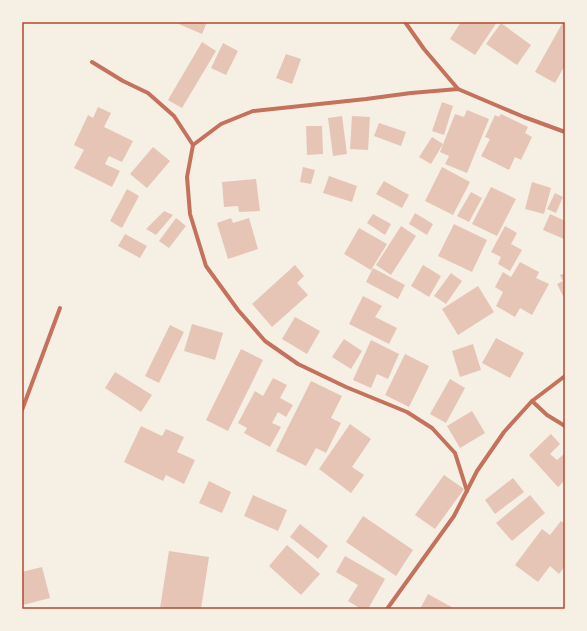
<svg xmlns="http://www.w3.org/2000/svg" width="587" height="631" font-family="Karla,sans-serif">
<style>
.building{fill:#e6c5b7}
.lines{fill:none;stroke-linecap:round;stroke-linejoin:round}
.minor{stroke:#c5725c;stroke-width:4}
.neatline{fill:none;stroke:#b5482f;stroke-width:1.5}
</style>
<rect width="100%" height="100%" fill="#f6efe4"/>
<g class="building">
<polygon points="174,22 207,22 202,34"/>
<polygon points="461,22 497,22 475,55 450,39"/>
<polygon points="563,22 565,22 565,65 555,83 535,72"/>
<polygon points="501,23 531,45 517,65 486,44"/>
<polygon points="202,42 216,51 182,108 168,100"/>
<polygon points="223,43 238,51 226,75 211,68"/>
<polygon points="286,54 301,59 292,84 276,78"/>
<polygon points="442,102 453,106 444,135 432,131"/>
<polygon points="98,107 111,113 104,127 133,141 122,162 109,156 105,164 120,171 112,187 74,168 84,150 74,145 88,115 93,118"/>
<polygon points="467,110 489,119 467,173 445,164 449,156 440,152 455,114 464,117"/>
<polygon points="501,114 528,127 525,133 532,137 521,160 515,157 509,170 481,156 490,139 485,137 495,115 499,117"/>
<polygon points="342,116 347,154 333,156 328,118"/>
<polygon points="352,116 370,117 368,150 350,149"/>
<polygon points="379,123 406,132 401,146 374,136"/>
<polygon points="306,126 322,126 323,154 307,155"/>
<polygon points="432,137 443,144 431,164 419,157"/>
<polygon points="153,147 170,161 147,188 130,174"/>
<polygon points="303,167 315,170 311,184 300,182"/>
<polygon points="442,167 470,182 453,215 425,201"/>
<polygon points="329,176 357,186 352,202 323,193"/>
<polygon points="256,179 260,211 239,212 238,206 224,207 222,182"/>
<polygon points="384,181 409,195 402,208 376,194"/>
<polygon points="532,182 551,188 544,214 525,209"/>
<polygon points="491,187 516,199 497,236 472,224"/>
<polygon points="127,189 139,196 122,228 110,221"/>
<polygon points="471,192 482,198 469,222 457,216"/>
<polygon points="555,193 563,197 556,213 547,209"/>
<polygon points="164,211 173,215 156,235 146,229"/>
<polygon points="415,213 433,224 427,235 409,224"/>
<polygon points="373,214 391,224 385,235 367,223"/>
<polygon points="550,214 565,221 564,239 543,230"/>
<polygon points="176,218 186,226 169,248 159,241"/>
<polygon points="231,218 233,223 249,218 258,249 228,259 217,223"/>
<polygon points="454,224 487,240 472,272 438,256"/>
<polygon points="401,226 416,236 391,275 376,265"/>
<polygon points="505,226 517,233 511,244 522,250 510,271 498,264 501,257 491,252"/>
<polygon points="359,228 387,244 371,270 344,254"/>
<polygon points="125,234 147,246 140,258 118,246"/>
<polygon points="520,262 539,272 536,278 549,284 532,315 520,308 515,317 496,306 503,292 495,287 503,272 511,277"/>
<polygon points="295,265 304,276 297,283 308,295 272,327 252,304"/>
<polygon points="423,265 441,276 429,297 411,286"/>
<polygon points="373,268 405,285 398,299 366,282"/>
<polygon points="451,273 462,281 446,304 434,296"/>
<polygon points="565,273 565,300 557,284 563,281 560,275"/>
<polygon points="478,286 494,312 458,335 442,309"/>
<polygon points="363,296 382,306 375,317 397,328 389,344 349,324"/>
<polygon points="295,317 320,331 307,354 282,339"/>
<polygon points="192,324 223,333 215,360 184,351"/>
<polygon points="170,325 184,332 159,383 145,376"/>
<polygon points="496,338 524,353 510,378 482,363"/>
<polygon points="344,339 362,351 351,369 332,357"/>
<polygon points="371,340 399,354 388,379 377,374 371,388 353,380"/>
<polygon points="473,344 481,370 460,377 452,351"/>
<polygon points="241,349 263,360 228,431 206,420"/>
<polygon points="405,354 429,366 409,407 385,395"/>
<polygon points="115,372 152,395 141,412 105,388"/>
<polygon points="273,378 287,385 280,398 293,405 286,417 278,412 272,423 281,427 270,447 244,433 247,428 238,423 255,391 263,396"/>
<polygon points="450,379 465,388 446,423 430,414"/>
<polygon points="311,381 342,396 331,418 341,423 326,453 316,448 306,466 276,451"/>
<polygon points="472,411 485,433 460,448 447,426"/>
<polygon points="350,424 371,439 352,467 364,475 351,493 319,469"/>
<polygon points="141,426 162,436 166,429 184,437 177,452 195,460 184,484 166,475 163,481 124,462"/>
<polygon points="551,434 560,444 550,454 557,460 564,454 565,455 565,480 558,487 529,455"/>
<polygon points="444,475 464,489 435,529 415,515"/>
<polygon points="513,478 524,492 495,514 485,500"/>
<polygon points="209,481 231,492 222,513 199,503"/>
<polygon points="253,495 287,510 278,531 244,516"/>
<polygon points="530,495 545,513 512,541 496,523"/>
<polygon points="363,516 413,550 396,576 346,542"/>
<polygon points="561,521 565,524 565,566 559,574 550,566 538,582 515,565 542,529 550,535"/>
<polygon points="300,524 328,546 318,559 290,537"/>
<polygon points="287,545 320,574 301,595 269,566"/>
<polygon points="169,551 209,557 201,609 160,608"/>
<polygon points="345,556 385,579 368,609 361,609 348,601 358,585 336,572"/>
<polygon points="42,567 50,598 23,605 22,600 22,572"/>
<polygon points="428,594 455,609 420,609"/>
</g>
<g class="lines">
<g class="minor">
<polyline points="405,22 424,49 458,89"/>
<polyline points="92,62 123,81 148,93 174,116 193,145 187,177 190,214 206,266 238,310 265,341 298,364 346,387 407,412 432,428 455,453 467,491"/>
<polyline points="193,145 221,124 253,111 366,99 411,93 458,89 524,117 565,132"/>
<polyline points="532,401 547,415 565,426"/>
<polyline points="22,410 60,308"/>
<polyline points="387,609 454,516 477,471 504,432 532,401 565,376"/>
</g>
</g>
<rect width="587" height="631" fill="none" stroke="#f6efe4" stroke-width="46"/>
<rect x="23" y="23" width="541" height="585" class="neatline"/>
</svg>
